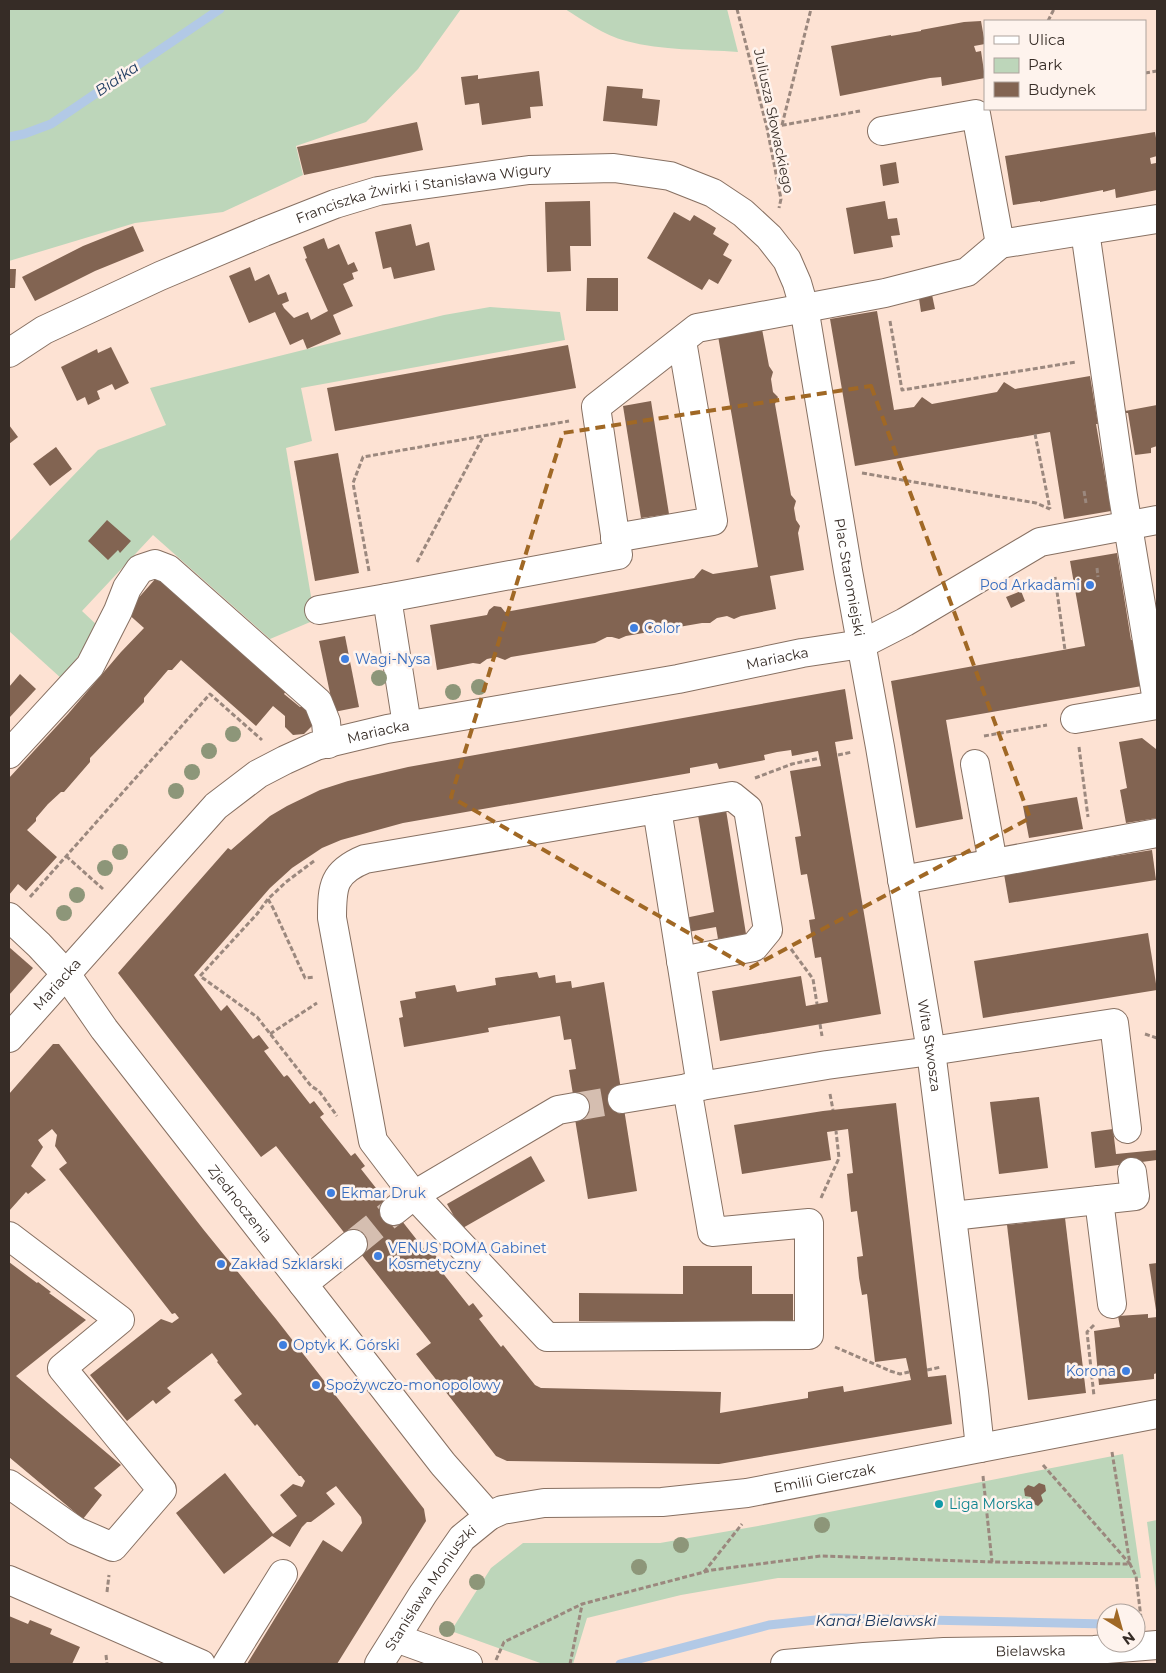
<svg xmlns="http://www.w3.org/2000/svg" width="1166" height="1673" font-family="Montserrat,sans-serif">
<style>
.green{fill:#bdd6ba}
.lines{fill:none;stroke-linecap:round;stroke-linejoin:round}
.stream{stroke:#b2c9e6;stroke-width:9}
.building{fill:#826452}
.minor-tunnel{stroke:#d5beb0;stroke-width:28;stroke-dasharray:28 14;stroke-linecap:butt}
.minor-casing{stroke:#877062;stroke-width:30}
.path{stroke:#9b887e;stroke-width:3;stroke-dasharray:5 2.5;stroke-linecap:butt}
.minor{stroke:#fff;stroke-width:28}
.tree{fill:#8d9679}
.marked{fill:none;stroke:#a06825;stroke-width:4;stroke-dasharray:10 6;stroke-linejoin:round}
.shop-dot{fill:#3f7fe0;stroke:#fef3ed;stroke-width:2}
.culture-dot{fill:#0f9aa8;stroke:#fef3ed;stroke-width:2}
.labels{text-anchor:middle;stroke-width:5;stroke-linejoin:round;paint-order:stroke}
.street-label{font-size:14px;fill:#362c26;stroke:#fef3ed}
.shop-label{font-size:14px;fill:#366cbe;stroke:#fef3ed;text-anchor:start}
.culture-label{font-size:14px;fill:#0d838f;stroke:#fef3ed;text-anchor:start}
.water-label{font-size:15px;font-style:italic;fill:#19375e;stroke:#fef3ed}
</style>
<rect width="100%" height="100%" fill="#fde2d3"/>
<g class="green">
<polygon points="9,9 461,9 418,69 366,122 296,146 303,175 223,212 135,223 9,261"/>
<path d="M565,9H727L738,52C701,49 663,51 626,41C604,35 584,21 565,9Z"/>
<polygon points="490,307 560,312 565,340 301,388 312,441 286,448 315,620 270,639 153,535 82,611 99,627 62,679 9,631 9,542 98,450 166,425 150,388 444,315"/>
<polygon points="1123,1454 1141,1578 778,1578 681,1595 587,1618 573,1664 543,1664 451,1631 491,1568 523,1543 660,1543 758,1526"/>
<polygon points="1157,1520 1157,1598 1147,1522"/>
</g>
<g class="lines">
<g class="stream">
<polyline points="9,137 24,134 51,124 220,9"/>
<polyline points="1136,1623 1138,1622"/>
<polyline points="620,1664 769,1625 834,1618 1106,1624"/>
</g>
</g>
<g class="building">
<polygon points="981,21 985,44 974,46 976,52 981,51 985,78 942,86 941,77 930,78 840,96 831,46 891,35 891,36 921,31 921,30 964,22"/>
<polygon points="539,71 543,106 530,107 531,118 482,125 479,103 465,105 461,77 478,75 478,79"/>
<polygon points="607,86 643,89 642,98 660,100 657,126 603,121"/>
<polygon points="417,122 423,150 304,175 297,147"/>
<polygon points="1155,132 1157,144 1157,156 1150,158 1151,164 1156,163 1157,190 1116,198 1115,189 1103,192 1103,190 1040,202 1040,201 1013,205 1005,156"/>
<polygon points="896,162 899,183 883,186 880,165"/>
<polygon points="590,201 591,246 570,246 571,271 547,272 545,202"/>
<polygon points="885,201 888,219 897,218 900,235 891,236 893,247 854,254 846,208"/>
<polygon points="674,212 690,221 694,215 716,228 713,234 729,244 723,255 732,260 718,284 709,279 702,290 647,258"/>
<polygon points="411,224 416,246 429,242 435,270 394,279 391,267 383,269 375,232"/>
<polygon points="133,226 144,251 95,271 35,301 22,277 83,246"/>
<polygon points="324,238 328,249 339,244 348,265 354,262 358,271 352,273 354,279 343,284 353,306 333,315 341,334 307,349 303,339 290,345 275,312 249,323 229,276 250,267 255,281 269,274 278,295 286,292 289,301 282,304 284,308 294,318 308,312 311,320 328,311 305,259 307,258 303,247"/>
<polygon points="9,269 16,269 15,288 9,288"/>
<polygon points="587,278 618,278 618,311 586,311"/>
<polygon points="931,290 935,309 921,312 918,292"/>
<polygon points="877,311 894,410 914,407 922,397 932,404 997,392 1004,382 1015,389 1090,376 1098,424 1096,424 1111,511 1064,519 1050,432 855,466 830,319"/>
<polygon points="762,329 769,366 773,372 771,379 773,392 778,397 775,404 791,495 796,501 794,508 796,520 800,526 798,533 804,570 770,576 776,609 741,616 734,619 727,616 717,618 710,623 702,623 626,636 619,639 612,637 607,637 595,643 511,657 505,660 497,657 487,659 480,664 473,663 437,670 430,625 487,615 489,610 494,606 501,607 505,612 694,578 702,569 713,574 758,567 718,336"/>
<polygon points="568,345 576,388 335,431 327,388"/>
<polygon points="111,347 129,383 115,390 112,384 97,391 100,399 88,405 85,397 77,401 61,367 97,349 98,353"/>
<polygon points="651,401 669,514 641,518 623,406"/>
<polygon points="1157,405 1157,446 1151,448 1151,453 1135,455 1128,413 1125,413 1125,411"/>
<polygon points="9,425 18,437 9,444"/>
<polygon points="56,447 72,469 50,486 33,464"/>
<polygon points="338,453 359,573 315,581 294,461"/>
<polygon points="107,520 131,541 120,553 118,550 108,560 88,541"/>
<polygon points="1117,553 1131,640 1133,640 1142,686 946,720 963,819 916,828 891,681 1085,646 1070,561"/>
<polygon points="157,577 286,691 284,694 300,707 302,707 311,714 312,726 304,734 293,735 285,727 285,716 273,706 256,726 181,660 172,670 168,670 144,698 144,702 90,758 90,762 64,792 61,792 48,804 36,818 36,821 27,830 57,857 26,891 18,884 9,895 9,778 68,714 121,652 144,628 126,612"/>
<polygon points="1021,591 1025,601 1011,608 1006,597"/>
<polygon points="345,636 359,707 334,712 319,641"/>
<polygon points="20,674 36,689 9,718 9,687"/>
<polygon points="845,689 853,739 835,742 881,1014 720,1041 712,991 801,976 806,1006 828,1002 821,957 815,958 812,940 809,920 815,919 807,874 801,875 795,837 801,836 790,771 821,766 818,751 792,756 791,750 777,752 764,755 765,760 719,769 717,763 690,768 690,773 403,823 341,840 322,848 292,868 270,888 194,975 221,1011 227,1005 253,1039 259,1035 269,1048 264,1051 284,1077 287,1075 289,1077 310,1104 314,1101 324,1114 320,1117 351,1156 355,1153 365,1166 361,1169 428,1254 432,1251 442,1264 438,1267 469,1306 473,1303 483,1316 479,1319 501,1347 503,1345 535,1385 541,1388 721,1392 720,1413 808,1398 808,1392 825,1389 843,1386 844,1392 911,1380 906,1358 875,1362 867,1294 862,1295 859,1278 857,1257 863,1256 857,1211 851,1212 849,1194 847,1174 853,1173 848,1129 827,1132 831,1160 742,1174 734,1125 823,1111 896,1103 928,1377 946,1375 952,1424 719,1464 507,1461 496,1456 416,1354 431,1343 276,1146 261,1157 118,973 228,848 231,850 270,816 287,806 320,790 348,781 408,767"/>
<polygon points="1142,738 1156,749 1157,818 1126,823 1120,790 1127,788 1119,742"/>
<polygon points="1077,797 1083,829 1029,838 1023,806"/>
<polygon points="726,810 746,934 718,939 716,927 688,932 685,918 714,912 698,815"/>
<polygon points="1152,850 1156,880 1009,903 1004,874"/>
<polygon points="1148,933 1157,990 983,1018 974,961"/>
<polygon points="9,947 33,968 9,995"/>
<polygon points="537,972 539,978 555,975 556,983 571,981 572,988 604,982 637,1191 588,1199 575,1119 577,1119 569,1070 576,1069 571,1039 564,1040 560,1016 488,1028 489,1032 404,1047 399,1018 403,1017 400,1001 416,998 415,992 455,985 457,992 496,985 495,978"/>
<polygon points="53,1044 59,1044 203,1229 276,1319 424,1509 426,1521 337,1664 247,1664 323,1540 342,1552 362,1523 361,1517 336,1486 326,1493 335,1504 311,1522 307,1522 302,1527 290,1547 272,1536 224,1574 176,1513 225,1473 273,1534 297,1516 280,1495 293,1484 302,1487 305,1481 301,1476 299,1476 257,1424 255,1426 234,1400 242,1394 217,1362 218,1361 212,1353 167,1388 171,1392 156,1404 153,1400 127,1421 90,1375 161,1319 172,1323 179,1318 175,1313 172,1314 59,1169 67,1163 55,1146 57,1135 52,1129 38,1140 43,1147 31,1166 46,1180 28,1194 26,1192 9,1211 9,1094"/>
<polygon points="1039,1097 1048,1168 999,1174 990,1102"/>
<polygon points="1113,1129 1116,1154 1157,1150 1157,1160 1095,1168 1091,1132"/>
<polygon points="531,1156 545,1181 461,1229 447,1204"/>
<polygon points="1065,1218 1086,1393 1028,1400 1007,1225"/>
<polygon points="9,1262 37,1283 38,1282 51,1292 49,1293 86,1320 16,1376 121,1465 94,1488 102,1495 83,1519 9,1457"/>
<polygon points="1157,1263 1157,1310 1156,1310 1149,1264"/>
<polygon points="683,1266 752,1266 752,1294 793,1294 793,1322 579,1321 579,1293 683,1294"/>
<polygon points="1148,1314 1148,1318 1157,1317 1157,1373 1154,1374 1154,1379 1099,1385 1094,1331 1120,1327 1118,1316"/>
<polygon points="1039,1483 1045,1485 1046,1491 1041,1495 1043,1501 1038,1506 1032,1503 1031,1497 1025,1496 1024,1489 1028,1485 1034,1487"/>
<polygon points="9,1616 28,1624 30,1620 52,1629 50,1634 80,1647 72,1664 9,1664"/>
</g>
<g class="lines">
<g class="minor-tunnel">
<polyline points="575,1107 622,1099"/>
<polyline points="353,1244 394,1211"/>
</g>
<g class="minor-casing">
<g id="minor">
<polyline points="882,131 976,114 1000,244 1157,219"/>
<polyline points="1085,231 1123,496 1157,701"/>
<path id="s1" d="M9,353L44,330L160,276L264,232L335,204L378,191L529,170L614,168L670,176L713,193L743,213L769,237L787,260L797,283L804,307L848,571L880,747L931,1051L974,1392L980,1448"/>
<polyline points="615,538 713,521 682,341"/>
<polyline points="319,610 387,598"/>
<polyline points="1075,719 1157,705"/>
<polyline points="407,725 387,598 618,555 596,407 697,328 885,293 967,272 1000,244"/>
<polyline points="9,754 90,666 118,611 127,588 140,569 155,564 168,569 318,702 326,722 328,744"/>
<polyline points="975,764 993,863"/>
<polyline points="657,809 732,796 748,809 768,930 754,947 681,961"/>
<polyline points="902,880 1157,833"/>
<path id="s2" d="M9,917L39,945L66,974L104,1029L303,1284L443,1464L489,1516"/>
<path id="s3" d="M9,1038L216,806L258,774L285,760L316,746L387,729L678,679L802,653L862,644L905,622L1040,542L1157,520"/>
<path d="M687,1088L712,1232L809,1223V1335L547,1337L414,1195L373,1141L332,918C332,886 333,872 365,859L657,809L701,1086"/>
<polyline points="622,1099 827,1065 931,1051 1114,1023 1127,1129"/>
<polyline points="1099,1200 1112,1304"/>
<polyline points="394,1211 414,1195 558,1110 575,1107"/>
<polyline points="952,1216 1135,1196 1132,1172"/>
<polyline points="9,1236 120,1320 62,1368 162,1490 113,1547 76,1531 9,1484"/>
<polyline points="303,1284 353,1244"/>
<polyline points="9,1580 201,1664"/>
<polyline points="396,1638 468,1664"/>
<polyline points="227,1664 283,1574"/>
<path id="s4" d="M379,1664L423,1594L462,1538L489,1516L502,1510L544,1503L662,1502L747,1493L1157,1414"/>
<path id="s5" d="M785,1664L864,1657L944,1652L1094,1650L1157,1645"/>
</g>
</g>
<g class="path">
<polyline points="737,9 767,128 781,199 779,208"/>
<polyline points="1048,21 1054,9"/>
<polyline points="1145,73 1157,71"/>
<polyline points="782,125 811,9"/>
<polyline points="767,128 860,111"/>
<polyline points="890,321 902,390 1076,362"/>
<polyline points="1035,434 1050,509"/>
<polyline points="862,473 1036,503 1050,509"/>
<polyline points="1084,491 1086,503"/>
<polyline points="417,562 483,437"/>
<polyline points="1097,568 1098,577"/>
<polyline points="369,571 353,483 363,457 569,421"/>
<polyline points="1055,577 1065,650"/>
<polyline points="984,736 1047,725"/>
<polyline points="1079,747 1088,817"/>
<polyline points="838,755 852,752"/>
<polyline points="755,778 792,764 820,758"/>
<polyline points="66,856 103,889"/>
<polyline points="314,861 286,882 268,899 257,914 200,976 257,1017 311,1086 319,1091 337,1116"/>
<polyline points="30,897 210,694 262,740"/>
<polyline points="268,899 273,908 305,978 314,977"/>
<polyline points="791,949 813,979 817,1004"/>
<polyline points="820,1024 822,1036"/>
<polyline points="270,1034 317,1003"/>
<polyline points="1145,1034 1157,1038"/>
<polyline points="830,1094 833,1110"/>
<polyline points="821,1198 839,1158 836,1131"/>
<polyline points="1094,1325 1087,1332 1094,1396"/>
<polyline points="835,1347 890,1371 900,1374 909,1372"/>
<polyline points="927,1370 941,1367"/>
<polyline points="1112,1452 1130,1564 1136,1576 1141,1618"/>
<polyline points="1043,1465 1130,1564"/>
<polyline points="983,1476 992,1562"/>
<polyline points="704,1572 742,1524"/>
<polyline points="107,1592 109,1575"/>
<polyline points="106,1655 107,1664"/>
<polyline points="496,1660 504,1642 582,1604 712,1570 821,1556 992,1562 1130,1564"/>
<polyline points="570,1664 582,1605"/>
</g>
<use href="#minor" class="minor"/>
</g>
<g class="tree">
<circle cx="379" cy="678" r="8"/>
<circle cx="479" cy="687" r="8"/>
<circle cx="453" cy="692" r="8"/>
<circle cx="233" cy="734" r="8"/>
<circle cx="209" cy="751" r="8"/>
<circle cx="192" cy="772" r="8"/>
<circle cx="176" cy="791" r="8"/>
<circle cx="120" cy="852" r="8"/>
<circle cx="105" cy="868" r="8"/>
<circle cx="77" cy="895" r="8"/>
<circle cx="64" cy="913" r="8"/>
<circle cx="822" cy="1525" r="8"/>
<circle cx="681" cy="1545" r="8"/>
<circle cx="639" cy="1567" r="8"/>
<circle cx="477" cy="1582" r="8"/>
<circle cx="447" cy="1629" r="8"/>
</g>
<path class="marked" d="M871,386L1030,818L750,968L451,797L563,433Z"/>
<g class="shop-dot">
<circle cx="1090" cy="585" r="5"/>
<circle cx="634" cy="628" r="5"/>
<circle cx="345" cy="659" r="5"/>
<circle cx="331" cy="1193" r="5"/>
<circle cx="378" cy="1256" r="5"/>
<circle cx="221" cy="1264" r="5"/>
<circle cx="283" cy="1345" r="5"/>
<circle cx="1126" cy="1371" r="5"/>
<circle cx="316" cy="1385" r="5"/>
</g>
<circle class="culture-dot" cx="939" cy="1504" r="5"/>
<g class="labels">
<g class="street-label">
<text transform="translate(774 121) rotate(78)" y="5">Juliusza Słowackiego</text>
<text dy="5" stroke="none"><textPath href="#s1" startOffset="448">Franciszka Żwirki i Stanisława Wigury</textPath></text>
<text dy="5" stroke="none"><textPath href="#s1" startOffset="1169">Plac Staromiejski</textPath></text>
<text dy="5" stroke="none"><textPath href="#s3" startOffset="898">Mariacka</textPath></text>
<text dy="5" stroke="none"><textPath href="#s3" startOffset="492">Mariacka</textPath></text>
<text dy="5" stroke="none"><textPath href="#s3" startOffset="72">Mariacka</textPath></text>
<text dy="5" stroke="none"><textPath href="#s1" startOffset="1644">Wita Stwosza</textPath></text>
<text dy="5" stroke="none"><textPath href="#s2" startOffset="369">Zjednoczenia</textPath></text>
<text dy="5" stroke="none"><textPath href="#s4" startOffset="525">Emilii Gierczak</textPath></text>
<text dy="5" stroke="none"><textPath href="#s4" startOffset="92">Stanisława Moniuszki</textPath></text>
<text dy="5" stroke="none"><textPath href="#s5" startOffset="246">Bielawska</textPath></text>
</g>
<g class="shop-label">
<text x="1080" y="590" text-anchor="end">Pod Arkadami</text>
<text x="644" y="633">Color</text>
<text x="355" y="664">Wagi-Nysa</text>
<text x="341" y="1198">Ekmar Druk</text>
<text x="388" y="1253">VENUS ROMA Gabinet<tspan x="388" dy="16">Kosmetyczny</tspan></text>
<text x="231" y="1269">Zakład Szklarski</text>
<text x="293" y="1350">Optyk K. Górski</text>
<text x="1116" y="1376" text-anchor="end">Korona</text>
<text x="326" y="1390">Spożywczo-monopolowy</text>
</g>
<g class="culture-label">
<text x="949" y="1509">Liga Morska</text>
</g>
<g class="water-label">
<text transform="translate(117 79) rotate(-34)" y="5">Białka</text>
<text x="876" y="1626">Kanał Bielawski</text>
</g>
</g>
<rect width="1166" height="1673" fill="none" stroke="#362c26" stroke-width="20"/>
<rect x="984" y="20" width="162" height="90" fill="#fef3ed" stroke="#aea39d"/>
<rect x="994" y="36" width="25" height="8" fill="#ffffff" stroke="#aea39d"/>
<text x="1028" y="45" font-size="15" fill="#362c26">Ulica</text>
<rect x="994" y="58" width="25" height="15" fill="#bdd6ba" stroke="#aea39d"/>
<text x="1028" y="70" font-size="15" fill="#362c26">Park</text>
<rect x="994" y="82" width="25" height="15" fill="#826452" stroke="#aea39d"/>
<text x="1028" y="95" font-size="15" fill="#362c26">Budynek</text>
<g transform="translate(1121 1628) rotate(143)"><circle r="24" fill="#fef3ed" stroke="#aea39d"/>
<path d="M0-4L9 19L0 12L-9 19Z" fill="#a06825"/>
<text y="-8" font-size="14" font-weight="bold" text-anchor="middle" fill="#362c26">N</text>
</g>
</svg>
